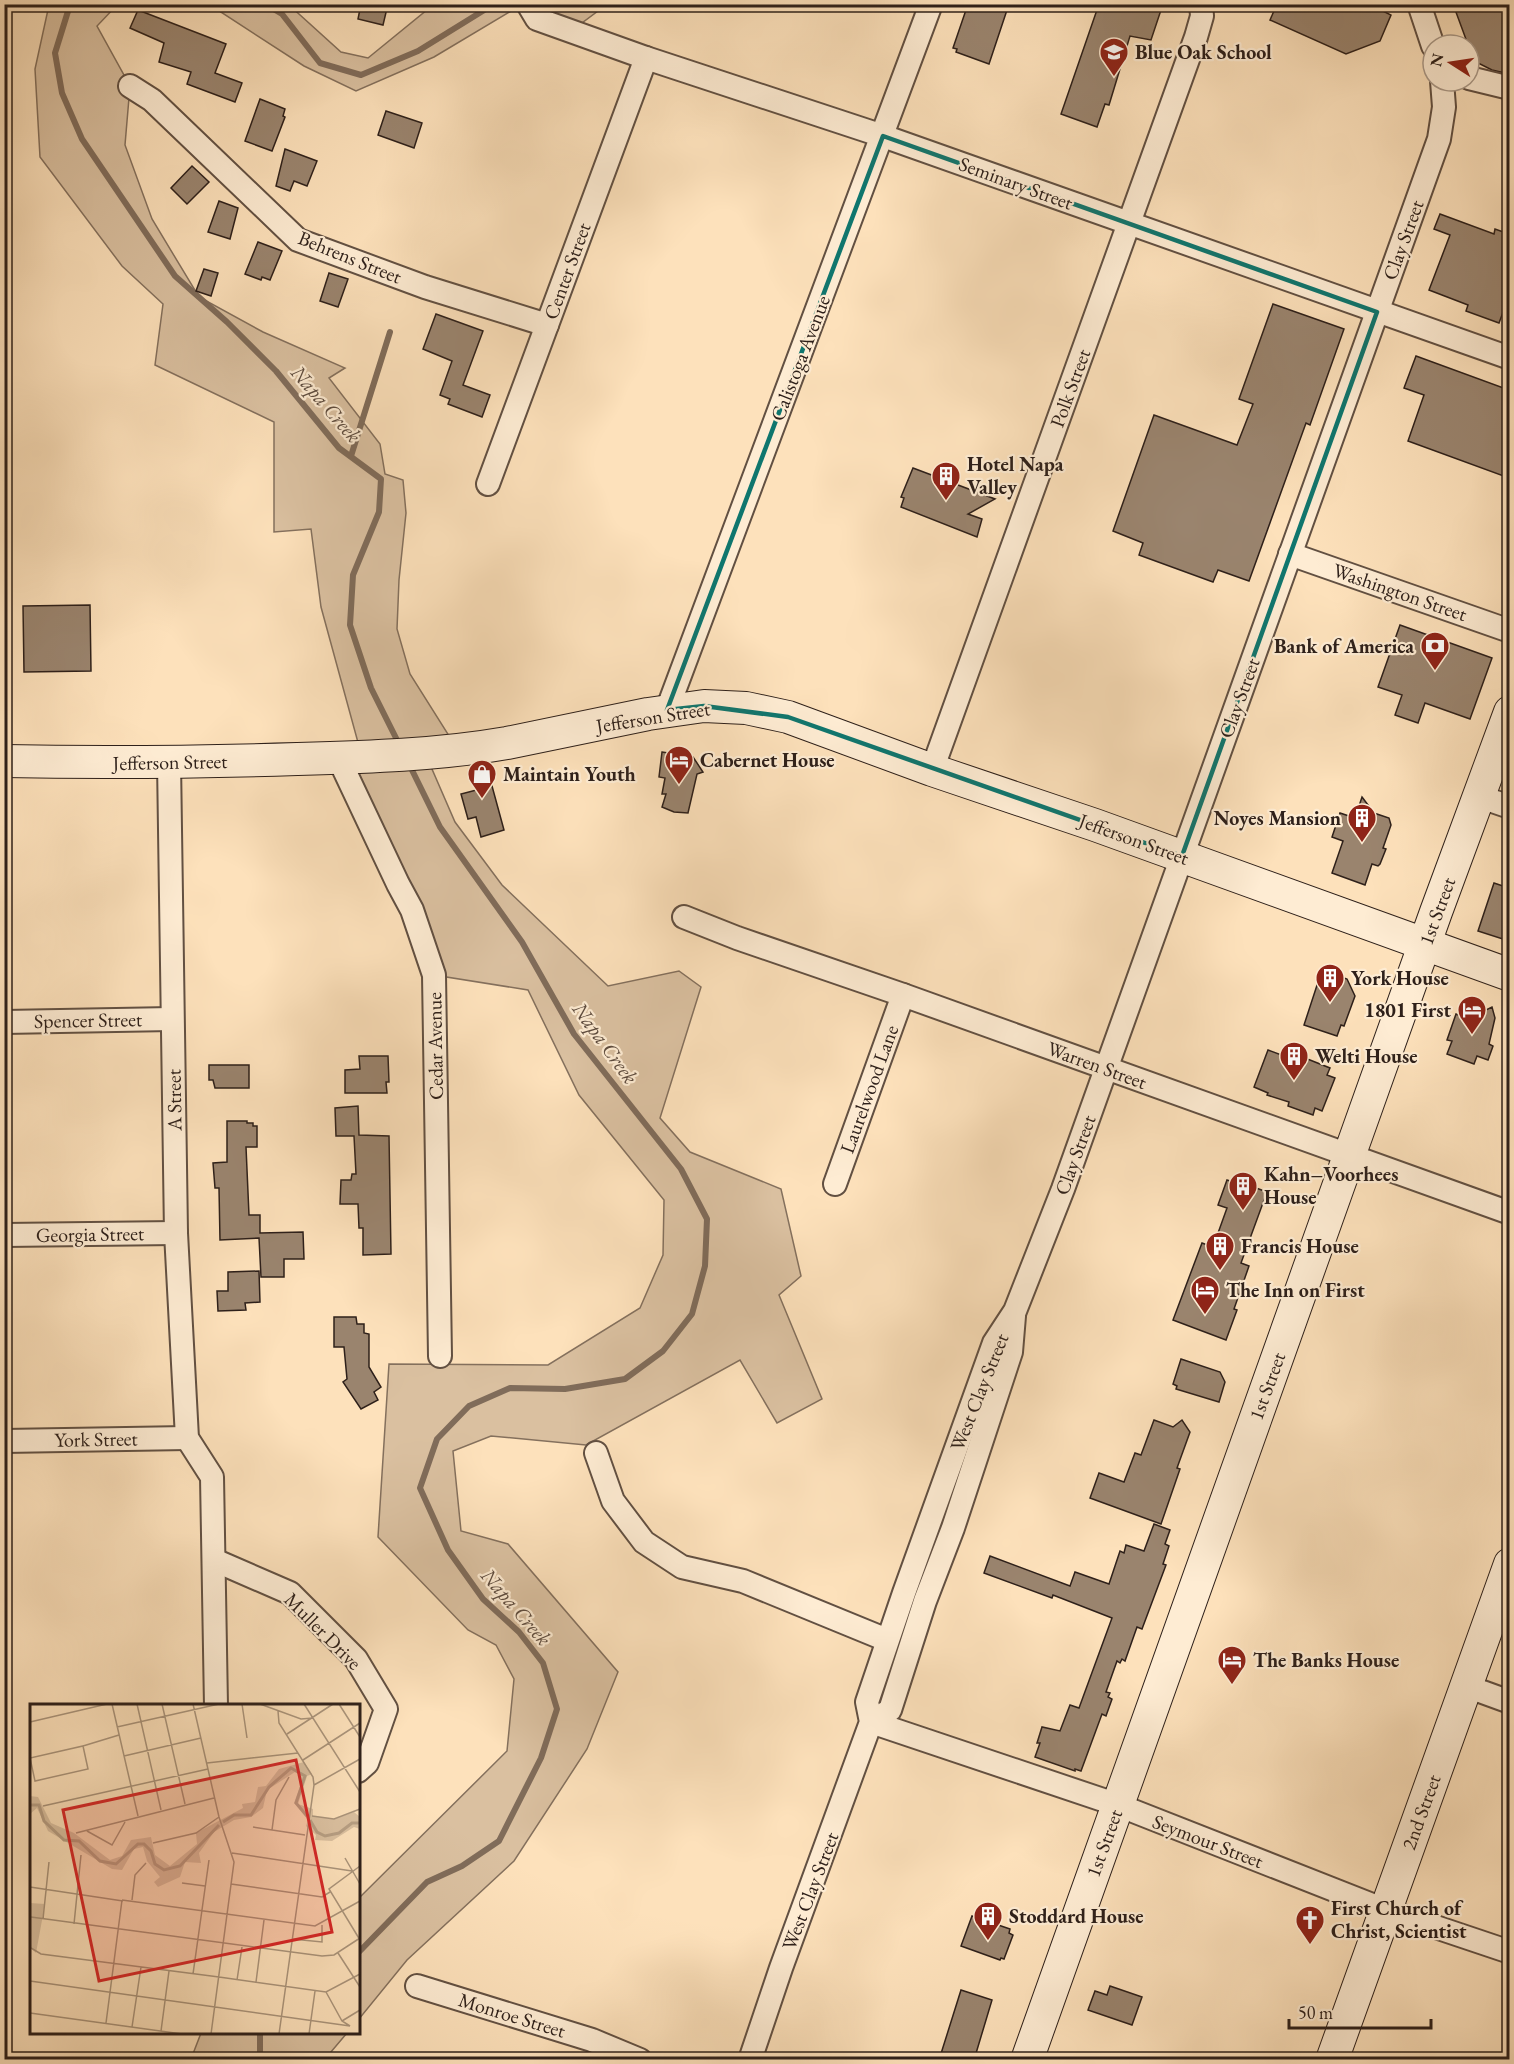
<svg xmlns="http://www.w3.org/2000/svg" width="1514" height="2064" font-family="'EB Garamond',serif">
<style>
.green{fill:#dac0a0;stroke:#84705d;stroke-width:1.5}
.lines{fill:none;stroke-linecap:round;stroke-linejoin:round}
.stream{stroke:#806c5a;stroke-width:6}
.building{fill:#9a846e;stroke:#2e201a;stroke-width:1.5}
.minor-casing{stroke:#625042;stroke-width:26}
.secondary-casing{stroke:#2e201a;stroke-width:34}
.minor{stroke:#feecd3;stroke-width:22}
.secondary{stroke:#feecd3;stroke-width:32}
.marked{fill:none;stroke:#0f766e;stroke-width:4.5;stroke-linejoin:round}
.labels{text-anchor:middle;stroke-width:4.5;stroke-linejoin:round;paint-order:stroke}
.poi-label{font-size:20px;font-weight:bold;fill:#2e201a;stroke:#feecd3;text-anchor:start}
.street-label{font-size:20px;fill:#2e201a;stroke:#feecd3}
.water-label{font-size:21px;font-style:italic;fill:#5e4c3f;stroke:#feecd3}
.inset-river{fill:none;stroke:#b79f84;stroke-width:3}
.inset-road{fill:none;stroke:#aa947b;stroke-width:1.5}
.view{fill:#d62828;fill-opacity:0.15;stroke:#d62828;stroke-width:3}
.inset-edge{fill:none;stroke:#2e201a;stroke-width:3}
</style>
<rect width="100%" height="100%" fill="#fde1bb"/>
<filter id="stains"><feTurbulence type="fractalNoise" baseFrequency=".00333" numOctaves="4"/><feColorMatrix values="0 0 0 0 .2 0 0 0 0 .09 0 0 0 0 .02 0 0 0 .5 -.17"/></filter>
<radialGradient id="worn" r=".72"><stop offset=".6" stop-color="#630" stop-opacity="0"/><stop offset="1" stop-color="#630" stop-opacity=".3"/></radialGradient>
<g class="green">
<polygon points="49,5 117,5 97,26 130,86 125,145 152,219 199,297 263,332 345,368 329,378 380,444 385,474 403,480 406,513 399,580 397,629 410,674 458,750 425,753 455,822 502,885 608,986 679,971 701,987 660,1118 690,1152 781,1189 801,1276 779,1295 822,1399 777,1423 740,1360 586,1445 491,1436 453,1451 461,1531 508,1544 618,1672 587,1749 514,1861 407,1960 359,2019 359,1898 507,1751 514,1679 496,1645 468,1630 378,1537 389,1364 548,1365 640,1308 663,1255 664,1200 579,1095 528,990 434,975 328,759 362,757 321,607 311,529 274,532 274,422 155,365 163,304 122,266 40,157 35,69"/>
<polygon points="210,5 289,5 341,52 368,58 428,9 429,5 521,5 434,57 356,91 304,66"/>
<polygon points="528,5 606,5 571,31"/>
<polygon points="201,2033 201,2032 347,2033 325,2059 191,2059"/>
</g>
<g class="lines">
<g class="stream">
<polyline points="74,4 69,8 55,53 62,93 82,139 175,276 227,322 276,371 339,448 381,479 379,512 353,575 350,625 371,688 400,746"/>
<polyline points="265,4 282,14 320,63 361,75 418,51 494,4"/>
<polyline points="351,456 390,332"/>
<polyline points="358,1953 427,1882 462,1866 499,1841 541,1758 557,1709 543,1663 519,1632 483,1599 448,1550 420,1488 437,1439 469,1406 510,1388 565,1389 625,1379 663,1351 692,1314 705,1266 707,1219 681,1169 574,1034 522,942 440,827 409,764"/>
<polyline points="260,2032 260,2060"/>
</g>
</g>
<g class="building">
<polygon points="361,4 388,4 383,25 358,19"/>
<polygon points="968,4 1009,4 989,64 956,52 957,49 953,48"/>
<polygon points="1099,4 1163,4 1151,40 1130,36 1109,105 1105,104 1097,127 1061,114"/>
<polygon points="1277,4 1383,4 1381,10 1391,15 1380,41 1346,54 1270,20"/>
<polygon points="1453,4 1509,4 1509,74 1492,70 1474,61"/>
<polygon points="138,10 226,44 215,73 242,83 235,102 187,84 191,72 159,62 164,43 130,28"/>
<polygon points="260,99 285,109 283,116 285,117 272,151 245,141"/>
<polygon points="386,111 422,123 414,148 378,135"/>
<polygon points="285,149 317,161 307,186 294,181 290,191 276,186"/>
<polygon points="192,166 209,182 187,204 171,188"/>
<polygon points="219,201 238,208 230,239 208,232"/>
<polygon points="1440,214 1494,234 1495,229 1509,234 1509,296 1499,323 1466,311 1468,305 1429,290 1450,235 1434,229"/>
<polygon points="258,242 282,251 270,280 262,277 261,280 245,274"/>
<polygon points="204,269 218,273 211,296 196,291"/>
<polygon points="329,273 348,279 338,307 320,301"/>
<polygon points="1273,304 1344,329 1310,425 1306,423 1249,581 1218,570 1213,582 1139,555 1143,543 1113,531 1154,415 1237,445 1253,404 1239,399"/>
<polygon points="436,314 483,331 463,385 490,395 482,417 448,404 450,399 440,395 452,361 423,349"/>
<polygon points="1416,356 1509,390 1509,478 1408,441 1424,395 1404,388"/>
<polygon points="913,468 995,499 968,514 982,519 977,537 901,507 904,498 901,497"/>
<polygon points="90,605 91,671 24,672 23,606"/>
<polygon points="1400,625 1492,658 1470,719 1425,703 1418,723 1395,715 1402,695 1378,687"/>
<polygon points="662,752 693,757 703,772 697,774 688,813 674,812 662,807 666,794 662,794 665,778 659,777"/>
<polygon points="492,786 504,830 481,837 476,817 468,819 461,794"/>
<polygon points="1362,797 1374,813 1389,818 1391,825 1383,848 1386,849 1380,864 1378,866 1372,864 1365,885 1332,873 1343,841 1332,837 1340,813 1355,818"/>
<polygon points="1494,883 1509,888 1509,941 1478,931"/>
<polygon points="1322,970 1347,979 1355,996 1344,1026 1341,1025 1337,1036 1304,1025"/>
<polygon points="1465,1006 1482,1012 1492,1007 1495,1018 1489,1044 1493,1046 1488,1060 1477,1056 1474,1064 1447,1054 1452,1041 1447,1040 1456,1014 1461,1016"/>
<polygon points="1268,1050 1303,1063 1305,1058 1330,1068 1327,1075 1335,1078 1322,1111 1315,1108 1313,1115 1288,1106 1289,1102 1267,1095 1268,1093 1254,1087"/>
<polygon points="359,1056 388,1056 389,1082 386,1082 387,1093 345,1093 345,1070 360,1069"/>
<polygon points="209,1065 249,1065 249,1088 215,1088 213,1080 209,1080"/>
<polygon points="358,1106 359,1135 389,1136 391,1254 363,1255 363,1228 359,1228 358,1204 340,1204 341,1180 351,1180 352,1174 356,1174 354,1136 336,1136 335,1108"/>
<polygon points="227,1121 247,1121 247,1123 253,1123 253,1126 257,1126 257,1147 246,1147 249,1215 260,1215 260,1233 303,1232 304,1259 284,1259 284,1277 261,1277 259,1238 220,1240 219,1188 215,1188 213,1163 227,1162"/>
<polygon points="1227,1180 1236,1183 1237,1181 1267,1192 1241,1263 1249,1266 1234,1309 1237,1310 1226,1340 1173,1320 1202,1243 1213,1247 1227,1208 1218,1205"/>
<polygon points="259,1271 260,1302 245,1303 246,1310 218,1311 217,1291 228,1291 228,1272"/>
<polygon points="334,1317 356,1317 357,1324 364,1324 364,1333 369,1334 369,1367 381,1387 374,1392 378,1400 361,1409 343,1382 347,1379 344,1347 334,1347"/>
<polygon points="1181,1359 1220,1372 1225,1382 1219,1402 1176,1389 1177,1386 1173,1384"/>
<polygon points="1154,1420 1173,1427 1182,1420 1190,1432 1177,1468 1180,1469 1161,1524 1090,1498 1099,1473 1124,1482 1135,1453 1141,1455"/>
<polygon points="1154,1524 1170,1530 1165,1544 1169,1546 1163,1564 1166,1565 1142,1629 1137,1627 1125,1661 1122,1659 1120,1663 1117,1661 1106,1692 1110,1693 1108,1697 1112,1699 1106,1716 1102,1714 1081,1771 1075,1769 1075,1771 1035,1757 1040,1743 1037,1743 1042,1727 1060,1731 1070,1705 1079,1708 1112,1618 1053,1595 1052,1598 984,1573 990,1556 1070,1586 1075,1572 1109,1584 1120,1551 1124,1553 1126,1545 1144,1551"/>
<polygon points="972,1916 1010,1929 1009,1933 1013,1935 1004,1959 1001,1958 1000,1960 961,1946"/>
<polygon points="1110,1986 1142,1997 1132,2025 1088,2010 1095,1991 1107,1995"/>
<polygon points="961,1990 992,2000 974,2060 939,2060"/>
</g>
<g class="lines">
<g class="minor-casing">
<g id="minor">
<polyline points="528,4 537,19 646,58 883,136 1510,358"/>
<polyline points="1419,4 1433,46"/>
<polyline points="1469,78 1510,88"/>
<polyline points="130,86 152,100 298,240 425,287 547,325"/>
<polyline points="488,484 646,58"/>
<polyline points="1290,554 1510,631"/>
<polyline points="667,710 931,4"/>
<polyline points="338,757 398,884 412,910 434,975 440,1356"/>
<polyline points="169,762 176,1233 187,1438 212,1477 216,1706"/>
<polyline points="932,770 1196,37 1202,16 1201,4"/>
<polyline points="1478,796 1510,807"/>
<polyline points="684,917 737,938 903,995 1510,1213"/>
<polyline points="4,1022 172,1019"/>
<polyline points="835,1184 903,995"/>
<polyline points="4,1235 176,1233"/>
<polyline points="4,1441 187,1438"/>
<polyline points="596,1453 613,1501 644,1542 682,1567 743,1581 887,1640"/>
<polyline points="214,1560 290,1593 356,1659 386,1709 367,1763 358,1771"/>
<polyline points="1466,1686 1510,1702"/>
<polyline points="871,1722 1118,1805 1385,1910 1510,1952"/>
<polyline points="871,1722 890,1710 925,1601 953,1528 1011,1352 1014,1316"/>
<polyline points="417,1986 592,2040 640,2060"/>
<polyline points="750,2060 781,1968 871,1722 867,1702 904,1593 994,1343 1015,1311 1063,1189 1439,139 1444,107 1442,81"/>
</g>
</g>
<g class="secondary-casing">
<g id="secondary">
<path d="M4,761C102,763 200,762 297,759C367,757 438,755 507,743L648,714L704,706L746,708L788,717L807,724L932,770L1095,825L1510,975"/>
<polyline points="1027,2060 1436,912 1510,712"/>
<polyline points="1332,2060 1510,1564"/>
</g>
</g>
<use href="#minor" class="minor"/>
<use href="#secondary" class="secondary"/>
</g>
<path class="marked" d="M883,136L1377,312L1182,856L788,717L704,706L667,710Z"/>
<defs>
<g id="school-pin" transform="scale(1.5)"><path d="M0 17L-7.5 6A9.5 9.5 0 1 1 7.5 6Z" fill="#8f2418" stroke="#feecd3"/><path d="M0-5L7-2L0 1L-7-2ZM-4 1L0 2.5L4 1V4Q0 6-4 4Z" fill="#fff"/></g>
<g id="building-pin" transform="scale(1.5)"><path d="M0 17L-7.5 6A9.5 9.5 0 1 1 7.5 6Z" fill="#8f2418" stroke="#feecd3"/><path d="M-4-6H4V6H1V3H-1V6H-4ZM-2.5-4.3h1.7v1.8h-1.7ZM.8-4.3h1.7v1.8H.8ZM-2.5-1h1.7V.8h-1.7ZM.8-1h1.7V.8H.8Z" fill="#fff"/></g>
<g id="bank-pin" transform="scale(1.5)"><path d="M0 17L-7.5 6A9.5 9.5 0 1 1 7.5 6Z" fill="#8f2418" stroke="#feecd3"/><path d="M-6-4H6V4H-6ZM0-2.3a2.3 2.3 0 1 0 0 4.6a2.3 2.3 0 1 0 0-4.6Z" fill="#fff"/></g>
<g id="hotel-pin" transform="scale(1.5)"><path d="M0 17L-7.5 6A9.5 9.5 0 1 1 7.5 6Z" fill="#8f2418" stroke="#feecd3"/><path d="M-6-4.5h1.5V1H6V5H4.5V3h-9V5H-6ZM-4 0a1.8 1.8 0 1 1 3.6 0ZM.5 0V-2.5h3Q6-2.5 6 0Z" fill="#fff"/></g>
<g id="shop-pin" transform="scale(1.5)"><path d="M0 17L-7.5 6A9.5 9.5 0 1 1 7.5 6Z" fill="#8f2418" stroke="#feecd3"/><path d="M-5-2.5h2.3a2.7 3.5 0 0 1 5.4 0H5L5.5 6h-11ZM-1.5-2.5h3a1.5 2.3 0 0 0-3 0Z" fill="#fff"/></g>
<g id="church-pin" transform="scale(1.5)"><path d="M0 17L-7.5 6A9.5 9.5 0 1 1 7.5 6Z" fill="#8f2418" stroke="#feecd3"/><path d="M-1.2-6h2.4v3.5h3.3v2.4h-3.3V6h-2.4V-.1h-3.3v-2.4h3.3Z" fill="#fff"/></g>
</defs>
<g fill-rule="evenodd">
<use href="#school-pin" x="1114" y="52"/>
<use href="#building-pin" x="946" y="476"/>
<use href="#bank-pin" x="1435" y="646"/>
<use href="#hotel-pin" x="679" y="760"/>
<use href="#shop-pin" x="482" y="774"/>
<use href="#building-pin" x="1362" y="818"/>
<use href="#building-pin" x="1330" y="978"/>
<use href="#hotel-pin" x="1472" y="1010"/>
<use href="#building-pin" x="1294" y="1056"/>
<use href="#building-pin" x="1243" y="1186"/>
<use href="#building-pin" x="1220" y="1246"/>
<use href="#hotel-pin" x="1205" y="1290"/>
<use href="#hotel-pin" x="1232" y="1660"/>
<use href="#building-pin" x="988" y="1916"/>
<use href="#church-pin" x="1310" y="1920"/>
</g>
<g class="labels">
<g class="poi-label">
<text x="1135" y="59">Blue Oak School</text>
<text x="967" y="471">Hotel Napa<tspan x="967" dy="23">Valley</tspan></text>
<text x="1414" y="653" text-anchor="end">Bank of America</text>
<text x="700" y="767">Cabernet House</text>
<text x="503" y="781">Maintain Youth</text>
<text x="1341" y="825" text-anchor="end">Noyes Mansion</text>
<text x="1351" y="985">York House</text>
<text x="1451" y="1017" text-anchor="end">1801 First</text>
<text x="1315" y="1063">Welti House</text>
<text x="1264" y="1181">Kahn–Voorhees<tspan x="1264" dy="23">House</tspan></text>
<text x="1241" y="1253">Francis House</text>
<text x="1226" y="1297">The Inn on First</text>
<text x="1253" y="1667">The Banks House</text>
<text x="1331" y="1915">First Church of<tspan x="1331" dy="23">Christ, Scientist</tspan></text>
<text x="1009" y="1923">Stoddard House</text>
</g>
<g class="street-label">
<text transform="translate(1016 183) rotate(20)" y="7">Seminary Street</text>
<text transform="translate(1403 240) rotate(-70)" y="7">Clay Street</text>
<text transform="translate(350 257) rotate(22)" y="7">Behrens Street</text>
<text transform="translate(567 271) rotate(-70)" y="7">Center Street</text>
<text transform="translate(800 358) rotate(-69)" y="7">Calistoga Avenue</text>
<text transform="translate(1070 388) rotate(-70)" y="7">Polk Street</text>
<text transform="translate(1400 592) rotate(19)" y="7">Washington Street</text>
<text transform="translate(1239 698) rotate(-70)" y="7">Clay Street</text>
<text transform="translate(653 717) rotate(-9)" y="7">Jefferson Street</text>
<text transform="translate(170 762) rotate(-1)" y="7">Jefferson Street</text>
<text transform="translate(1134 839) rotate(20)" y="7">Jefferson Street</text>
<text transform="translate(1437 911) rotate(-70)" y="7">1st Street</text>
<text transform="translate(88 1020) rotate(-1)" y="7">Spencer Street</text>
<text transform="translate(435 1046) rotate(-91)" y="7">Cedar Avenue</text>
<text transform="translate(1097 1065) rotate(20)" y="7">Warren Street</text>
<text transform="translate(869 1089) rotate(-70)" y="7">Laurelwood Lane</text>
<text transform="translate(174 1100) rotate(-91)" y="7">A Street</text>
<text transform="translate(1075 1155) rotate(-70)" y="7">Clay Street</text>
<text transform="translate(90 1234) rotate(-1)" y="7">Georgia Street</text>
<text transform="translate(1267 1386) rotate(-70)" y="7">1st Street</text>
<text transform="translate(979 1392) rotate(-68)" y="7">West Clay Street</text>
<text transform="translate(96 1439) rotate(-1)" y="7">York Street</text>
<text transform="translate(323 1631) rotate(45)" y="7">Muller Drive</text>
<text transform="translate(1421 1812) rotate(-70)" y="7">2nd Street</text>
<text transform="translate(1208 1841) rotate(21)" y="7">Seymour Street</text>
<text transform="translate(1104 1843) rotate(-70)" y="7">1st Street</text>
<text transform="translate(810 1891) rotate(-69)" y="7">West Clay Street</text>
<text transform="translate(512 2015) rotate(17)" y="7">Monroe Street</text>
</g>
<g class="water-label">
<text transform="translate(326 404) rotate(49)" y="7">Napa Creek</text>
<text transform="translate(605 1043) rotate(54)" y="7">Napa Creek</text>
<text transform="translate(516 1607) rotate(49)" y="7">Napa Creek</text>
</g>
</g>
<g transform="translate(30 1704)">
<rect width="330" height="330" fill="#fde1bb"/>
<path d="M274,58L282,70L277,72L268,100L283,105V112L304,115L324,108L330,113V125L324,123L302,137L285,136L286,131L276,122L278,116L264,99L271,80L270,71L265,68L237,86L233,104L221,113L204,116L184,128L169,149L171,159L155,158L150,173L128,183L124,178L130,173L117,157L113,143L104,145L92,166L82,165L18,127L7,104L0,110V92L8,93L21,119L44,129L80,156L92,152L101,136L121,133L125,151L140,162L167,140L166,129L213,104L212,100L225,98L228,83L236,82L249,65ZM0,199L15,200L6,249L1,244Z" fill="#dac0a0"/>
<path class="inset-river" d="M0,101H9L14,117L34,136L49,137L70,157L86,160L108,140H114L121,147L125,160L134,166L150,162L189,121M280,116L287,128L295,132L309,129L322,119H330M193,118L204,111H221L239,83L261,64L275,72L266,99L277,112"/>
<path class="inset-road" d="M82,0L108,112M107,0L131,106M132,0L155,100M163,0L189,113L204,158L181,330M212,0L217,34M230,0L271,15L283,14M274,0L330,88M309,0L330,33M248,7L249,19L283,73L284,81L249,330M0,18L77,0M87,23L189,0M257,30L303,0M53,42L58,65L5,77L0,54ZM53,42L89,31M94,52L171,34M273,56L330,19M177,59L268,49M284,81L330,55M13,102L178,65M282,112L304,115L330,105M223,123L275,131M242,126L246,96L259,73M57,127L82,141L95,118M46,129L184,94M123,139L166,129L189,113M202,149L322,167M315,154L330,180M330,162L299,185L330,236M152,179L175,182M201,180L292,193L300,188M0,183L93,197M92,196L285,222L330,197M102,196L105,171L116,159M1,213L292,252L304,251L330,234M13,215L19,158M44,220L51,151M262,235L292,238V221M1,244L11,250L189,273M308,249L330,283M163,270L179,156M189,273L296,288L330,270M207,276L212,243M0,277L320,322L312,317L296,288M226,278L234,216M0,309L152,330M312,317L330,306M76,319L92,196M102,323L111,263M131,327L139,267M279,330L285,287"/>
<path class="view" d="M266,56L302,228L69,277L33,106Z"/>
<rect width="330" height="330" class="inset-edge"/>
</g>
<rect width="1514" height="2064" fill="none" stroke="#fde1bb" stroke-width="24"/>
<rect x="6" y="6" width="1502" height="2052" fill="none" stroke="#2e201a" stroke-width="3"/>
<rect x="12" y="12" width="1490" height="2040" fill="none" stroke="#2e201a" stroke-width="1.5"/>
<g transform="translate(1451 63) rotate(282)"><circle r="28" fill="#feecd3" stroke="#ab9a89" stroke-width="1.5"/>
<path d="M0-4.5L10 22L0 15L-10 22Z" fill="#8f2418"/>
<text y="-9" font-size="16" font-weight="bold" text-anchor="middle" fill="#2e201a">N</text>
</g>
<path d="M1289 2019v9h142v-9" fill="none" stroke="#2e201a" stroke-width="3"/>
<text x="1298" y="2019" font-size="18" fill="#2e201a" stroke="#feecd3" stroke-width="4.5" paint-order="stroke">50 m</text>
<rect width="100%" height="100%" filter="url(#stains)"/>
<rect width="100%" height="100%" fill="url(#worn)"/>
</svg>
